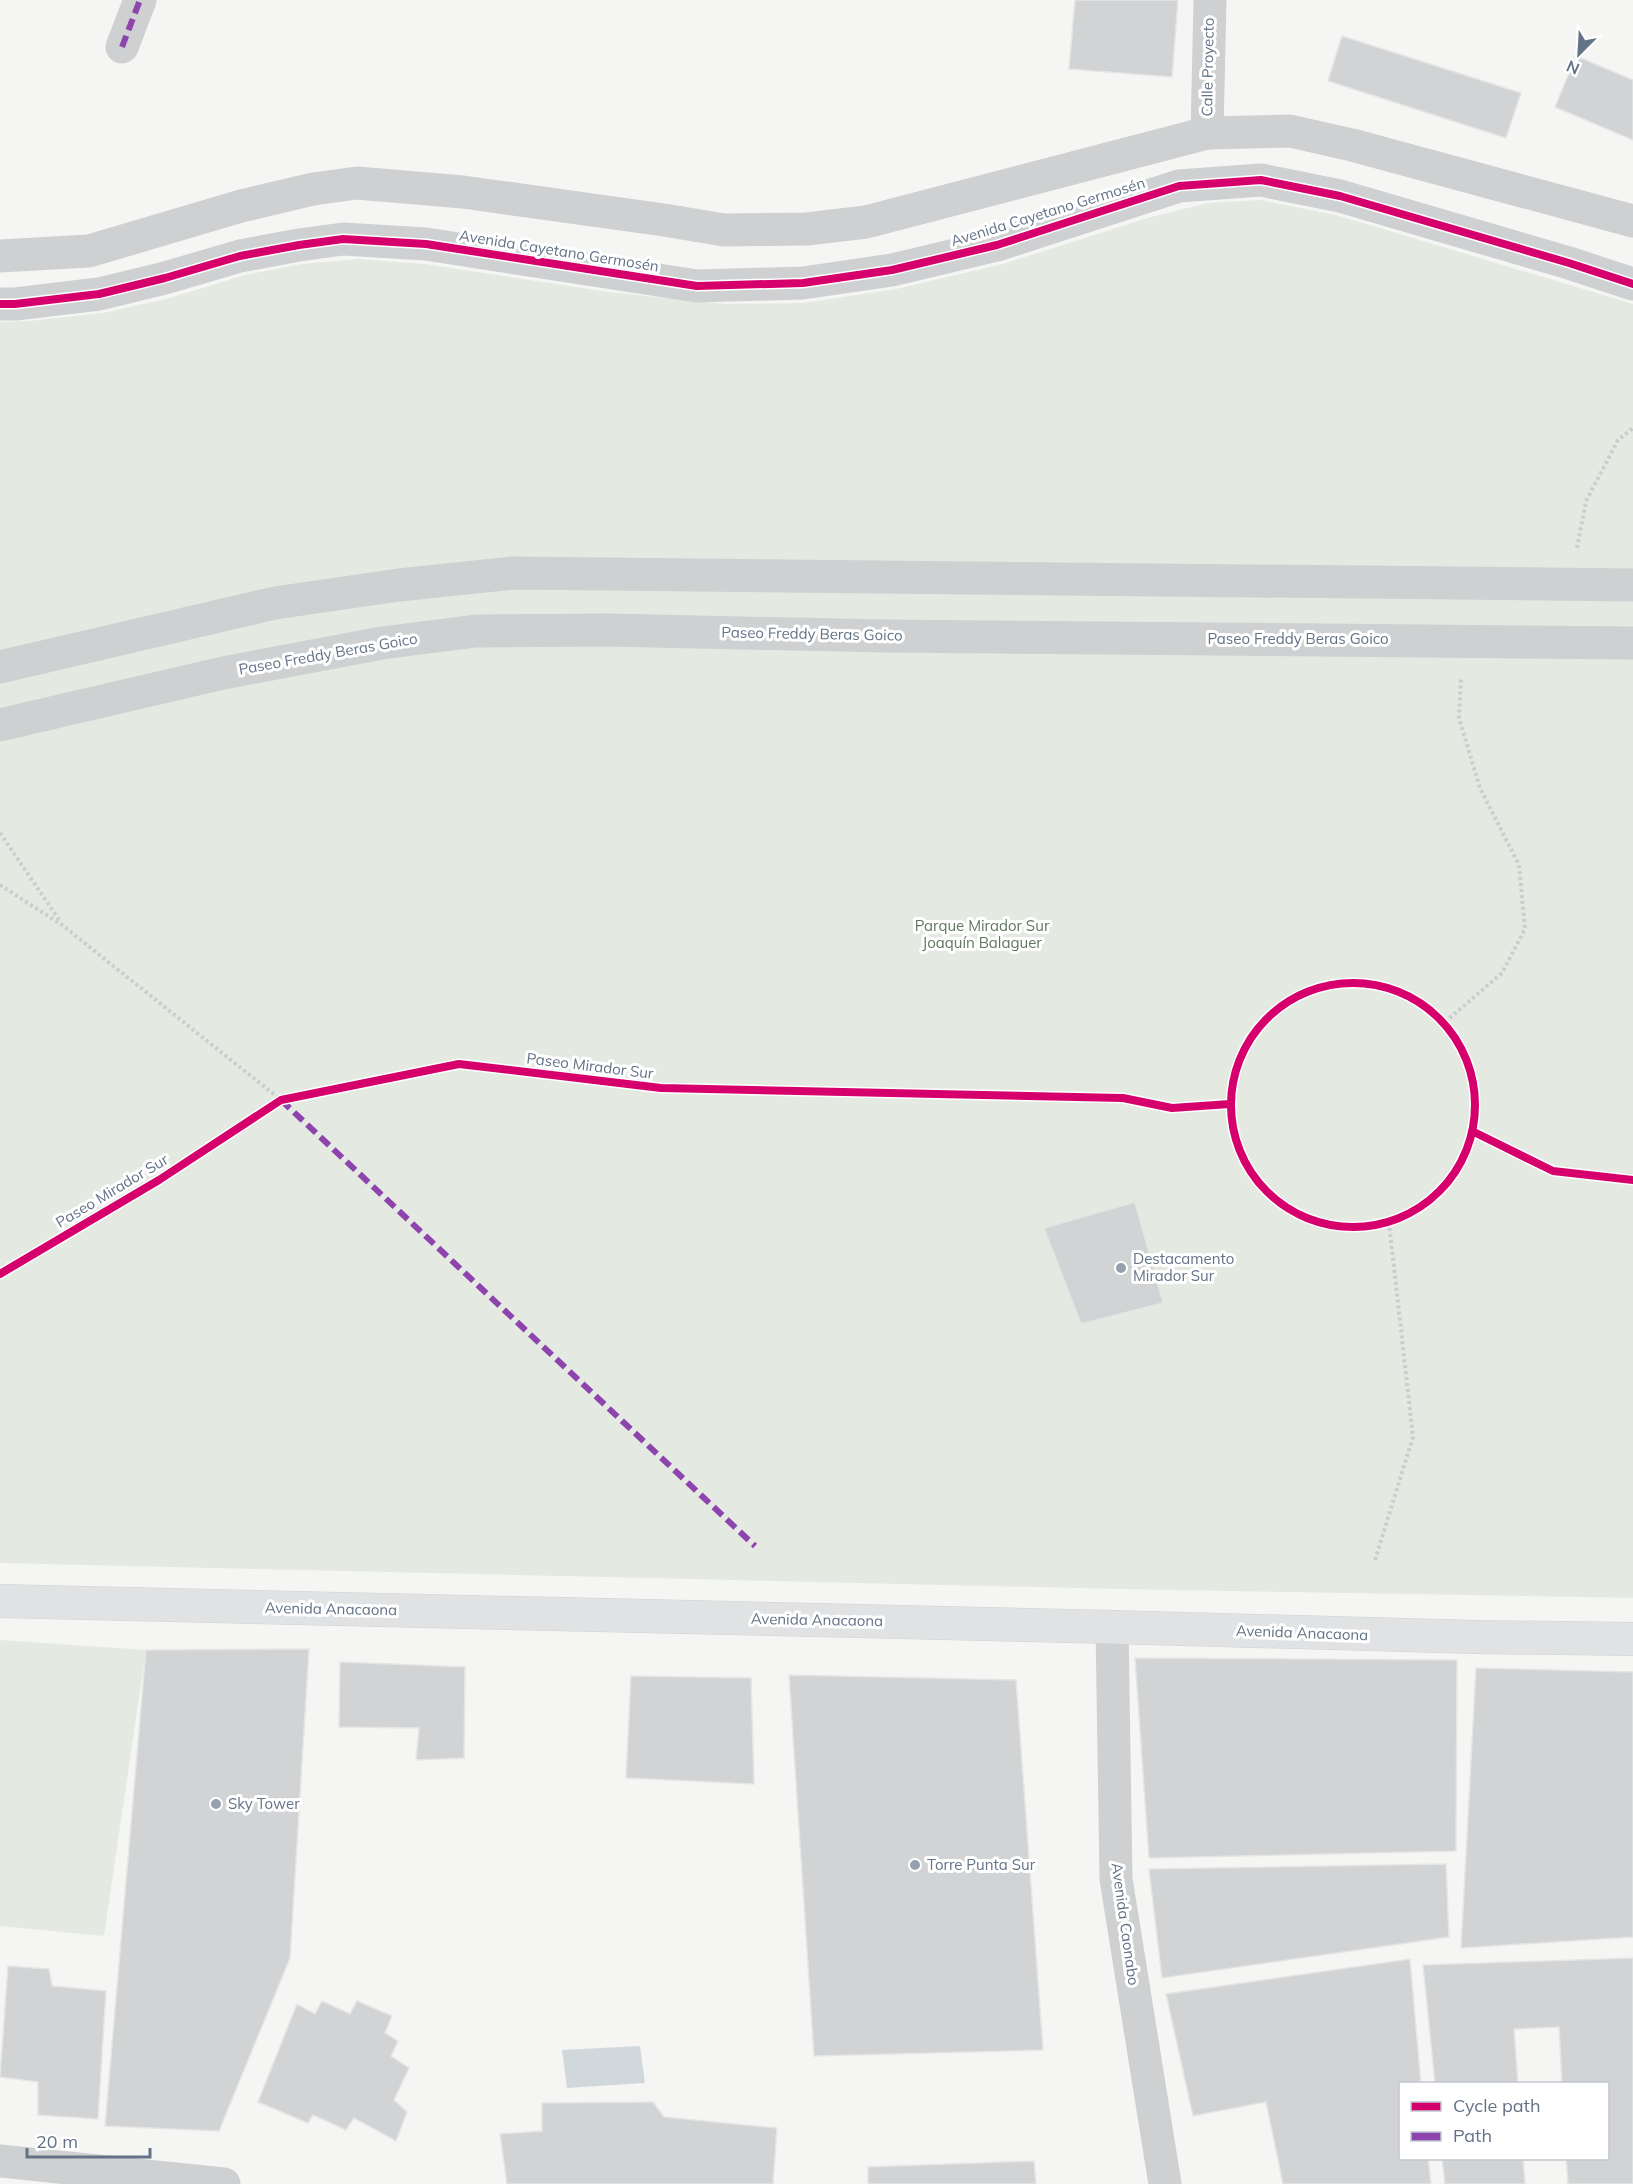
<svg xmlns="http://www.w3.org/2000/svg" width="1633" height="2184" font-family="Mulish,sans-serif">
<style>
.green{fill:#e4e9e2}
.water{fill:#d1d8dc}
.building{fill:#d2d3d4;stroke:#e4e5e4;stroke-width:1.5}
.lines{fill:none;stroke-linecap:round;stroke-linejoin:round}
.major-casing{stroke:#d1d3d3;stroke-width:34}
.path{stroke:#cccdce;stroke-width:4;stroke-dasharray:3 3;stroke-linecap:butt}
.minor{stroke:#cfd0d1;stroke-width:33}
.major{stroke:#e1e2e3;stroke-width:33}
.quiet{stroke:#8e44ad;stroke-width:6;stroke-dasharray:12 6;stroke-linecap:butt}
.cycleway-casing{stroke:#fff;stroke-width:11}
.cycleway{stroke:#d6006c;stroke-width:8}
.poi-dot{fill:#96a1ad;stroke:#fff;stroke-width:2}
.labels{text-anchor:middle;stroke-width:6;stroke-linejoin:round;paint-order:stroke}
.street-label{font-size:15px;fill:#637387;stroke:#fff}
.park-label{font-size:15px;fill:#61785f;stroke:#fff}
.poi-label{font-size:15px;fill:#637387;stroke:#fff;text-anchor:start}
</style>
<rect width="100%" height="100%" fill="#f5f6f4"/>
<g class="green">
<polygon points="1260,200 1336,215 1633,304 1633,1598 1120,1589 0,1563 0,322 29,321 103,313 170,298 245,275 302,264 358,259 425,264 609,292 725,304 804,303 896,289 1003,264 1151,217 1208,203"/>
<polygon points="0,1640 146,1650 104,1936 0,1926"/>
</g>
<polygon class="water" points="640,2046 645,2083 567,2088 562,2050"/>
<g class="building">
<polygon points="1075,0 1178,0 1172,77 1069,69"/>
<polygon points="1342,36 1521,93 1506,138 1328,81"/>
<polygon points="1576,56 1633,80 1633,140 1555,107"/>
<polygon points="1135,1202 1163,1303 1081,1324 1044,1228"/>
<polygon points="309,1649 290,1958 219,2131 105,2126 146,1650"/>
<polygon points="1135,1658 1457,1660 1456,1851 1149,1858"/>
<polygon points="340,1662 465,1667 464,1758 416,1760 419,1728 339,1727"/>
<polygon points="1476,1668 1633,1672 1633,1937 1461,1948"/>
<polygon points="789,1675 1016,1680 1043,2050 814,2056"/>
<polygon points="631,1676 751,1678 754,1784 626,1778"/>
<polygon points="1446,1864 1449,1937 1162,1978 1149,1869"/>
<polygon points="1633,1958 1633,2184 1568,2184 1566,2158 1608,2158 1608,2084 1562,2084 1559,2027 1514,2029 1518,2084 1435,2084 1423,1965"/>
<polygon points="1410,1959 1421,2084 1400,2084 1400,2158 1428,2158 1431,2184 1283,2184 1266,2102 1193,2116 1166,1994"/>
<polygon points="8,1966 49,1969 52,1986 106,1991 98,2119 38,2115 38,2082 0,2077"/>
<polygon points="322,2001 350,2014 357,2001 392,2016 385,2033 398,2041 391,2056 409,2068 394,2100 407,2112 396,2141 354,2118 346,2130 313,2115 308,2123 258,2102 297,2004 315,2014"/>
<polygon points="653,2102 664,2117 777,2128 773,2184 507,2184 500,2134 542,2131 542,2103"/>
<polygon points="1442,2158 1523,2158 1525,2184 1445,2184"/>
<polygon points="1034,2161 1036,2184 868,2184 868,2167"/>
</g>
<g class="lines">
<g class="major-casing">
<polyline id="major" points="0,1601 1112,1627 1476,1637 1633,1639"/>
</g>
<g class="path">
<polyline points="1577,548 1586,501 1618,440 1633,428"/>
<polyline points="0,833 60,921"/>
<polyline points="0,885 62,925 281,1100"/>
<circle cx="1353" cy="1105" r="122"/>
<polyline points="1445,1022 1502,973 1525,929 1519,865 1480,788 1459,718 1461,678"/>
<polyline points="1474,1132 1553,1171 1633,1180"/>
<polyline points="0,1274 159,1180 281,1100 459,1064 661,1088 1123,1098 1172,1108 1230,1104"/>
<polyline points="1375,1560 1413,1437 1389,1223"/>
</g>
<g class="minor">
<polyline points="122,47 140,0"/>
<polyline points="1207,133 1210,0"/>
<polyline points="0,256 89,251 241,206 313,189 357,183 463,192 664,220 724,230 807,229 866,222 1207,133 1290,131 1352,145 1633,221"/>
<polyline points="0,304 15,304 99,294 165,278 240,256 299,245 343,239 426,244 697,286 803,283 892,270 997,245 1179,186 1261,180 1340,196 1569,263 1633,284"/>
<polyline points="0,667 275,603 399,585 513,573 1633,585"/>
<polyline points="0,725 223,673 382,643 476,631 608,630 885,636 1633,643"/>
<polyline points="1112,1627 1116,1879 1165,2184"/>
<polyline points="0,2161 224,2184"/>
</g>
<use href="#major" class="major"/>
<g class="quiet">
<polyline points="122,47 140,0"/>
<polyline points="281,1100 755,1546"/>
</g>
<g class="cycleway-casing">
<g id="cycleway">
<polyline points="0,304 15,304 99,294 165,278 240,256 299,245 343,239 426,244 697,286 803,283 892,270 997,245 1179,186 1261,180 1340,196 1569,263 1633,284"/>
<circle cx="1353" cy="1105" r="122"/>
<polyline points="1474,1132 1553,1171 1633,1180"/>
<polyline points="0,1274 159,1180 281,1100 459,1064 661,1088 1123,1098 1172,1108 1230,1104"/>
</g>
</g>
<use href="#cycleway" class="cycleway"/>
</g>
<g class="poi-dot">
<circle cx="1121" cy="1268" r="6"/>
<circle cx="216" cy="1804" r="6"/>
<circle cx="915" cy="1865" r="6"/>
</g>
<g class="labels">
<g class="street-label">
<text transform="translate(1208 67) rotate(-89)" y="5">Calle Proyecto</text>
<text transform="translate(1048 212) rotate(-17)" y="5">Avenida Cayetano Germosén</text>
<text transform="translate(559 251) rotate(9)" y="5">Avenida Cayetano Germosén</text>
<text transform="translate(812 634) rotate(1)" y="5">Paseo Freddy Beras Goico</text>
<text x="1298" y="644">Paseo Freddy Beras Goico</text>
<text transform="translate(328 654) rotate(-10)" y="5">Paseo Freddy Beras Goico</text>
<text transform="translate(590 1066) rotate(7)" y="5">Paseo Mirador Sur</text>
<text transform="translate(112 1191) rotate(-31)" y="5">Paseo Mirador Sur</text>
<text transform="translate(331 1609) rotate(1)" y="5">Avenida Anacaona</text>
<text transform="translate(817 1620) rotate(1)" y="5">Avenida Anacaona</text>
<text transform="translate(1302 1633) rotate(2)" y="5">Avenida Anacaona</text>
<text transform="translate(1125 1924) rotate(82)" y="5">Avenida Caonabo</text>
</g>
<g class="park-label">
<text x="982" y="931">Parque Mirador Sur<tspan x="982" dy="17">Joaquín Balaguer</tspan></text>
</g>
<g class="poi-label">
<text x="1133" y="1264">Destacamento<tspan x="1133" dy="17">Mirador Sur</tspan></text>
<text x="228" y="1809">Sky Tower</text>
<text x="927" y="1870">Torre Punta Sur</text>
</g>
</g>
<rect x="1399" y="2082" width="210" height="78" fill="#ffffff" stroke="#c1c7cf" stroke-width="1.5"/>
<rect x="1411" y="2102" width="30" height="9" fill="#d6006c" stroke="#c1c7cf" stroke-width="1.5"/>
<text x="1453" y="2112" font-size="18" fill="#637387">Cycle path</text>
<rect x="1411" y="2132" width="30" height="9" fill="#8e44ad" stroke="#c1c7cf" stroke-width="1.5"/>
<text x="1453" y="2142" font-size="18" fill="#637387">Path</text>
<g transform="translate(1579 54) rotate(204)" stroke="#ffffff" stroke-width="4.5" paint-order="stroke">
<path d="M0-4.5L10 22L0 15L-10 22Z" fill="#637387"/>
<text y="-9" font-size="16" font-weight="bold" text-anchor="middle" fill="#637387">N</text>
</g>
<path d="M27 2148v9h123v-9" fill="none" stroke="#637387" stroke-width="3"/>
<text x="36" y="2148" font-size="18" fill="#637387" stroke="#ffffff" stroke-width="4.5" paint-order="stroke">20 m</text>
</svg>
